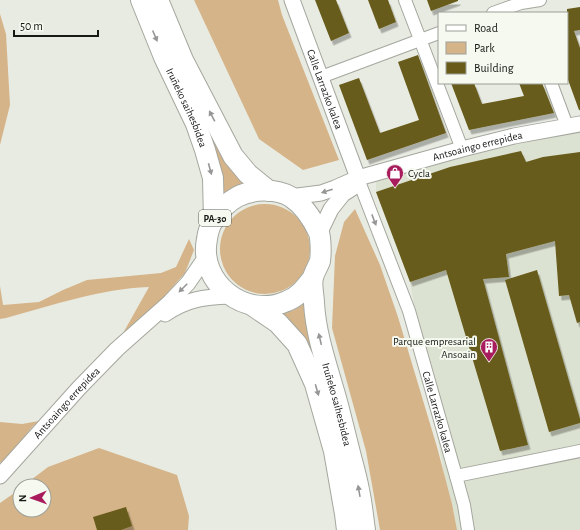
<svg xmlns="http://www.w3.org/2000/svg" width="580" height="530" font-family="'Alegreya Sans',sans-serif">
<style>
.built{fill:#dce2d1}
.green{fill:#d6b489}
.building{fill:#685b1a;filter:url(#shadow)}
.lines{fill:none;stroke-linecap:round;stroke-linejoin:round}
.minor-casing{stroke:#a4a79e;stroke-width:14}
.tertiary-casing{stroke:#a4a79e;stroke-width:17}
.trunk-casing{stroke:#a4a79e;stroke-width:22}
.minor{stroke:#fff;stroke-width:12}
.tertiary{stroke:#fff;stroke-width:15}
.trunk{stroke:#fff;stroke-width:20}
.oneway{fill:#969795}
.labels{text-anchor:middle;stroke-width:4;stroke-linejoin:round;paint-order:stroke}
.shield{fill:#f5f9ef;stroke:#595c56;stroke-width:1}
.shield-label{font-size:10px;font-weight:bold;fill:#161814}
.street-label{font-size:11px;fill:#161814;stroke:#f5f9ef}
.poi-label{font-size:11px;fill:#161814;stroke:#f5f9ef;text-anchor:start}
</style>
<defs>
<filter id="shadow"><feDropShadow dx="2.5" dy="4.5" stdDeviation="0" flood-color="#0004"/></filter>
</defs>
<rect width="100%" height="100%" fill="#e8ebe2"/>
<polygon class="built" points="580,125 580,530 454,530 410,282 376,192 376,173"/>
<g class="green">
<polygon points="194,0 278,0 282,15 339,160 303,170 259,139"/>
<polygon points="0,14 6,34 10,105 0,145"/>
<polygon points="209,131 247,183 222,197 220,174 217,155"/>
<circle cx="265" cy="249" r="45"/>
<polygon points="355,209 380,265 398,317 437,447 452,504 457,530 380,530 366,451 332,328 335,256 344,222"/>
<path d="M189,239L194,250L185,273L162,299L122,335L149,287C100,289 53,305 6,318L0,319V286L3,305L39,302L63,290L87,280L161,273L176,267Z"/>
<polygon points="307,302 317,364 280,315 294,310"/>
<polygon points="39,421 33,426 2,464 0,462 0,422 22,424"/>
<polygon points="99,448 177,475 189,516 188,530 0,530 0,503 20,489 20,510 44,510 44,486 23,486 48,467"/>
</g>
<g class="building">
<polygon points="315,0 336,0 349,33 331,41"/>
<polygon points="368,0 388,0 396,22 379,29"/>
<polygon points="427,0 458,0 458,1 431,11"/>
<polygon points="580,7 580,30 574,31 580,48 580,110 579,110 567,77 567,9"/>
<polygon points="418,55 446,133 367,160 339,85 359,78 380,133 419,120 398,62"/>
<polygon points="451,83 474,83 482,104 524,96 519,83 542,83 554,113 469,130"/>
<polygon points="521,151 526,162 543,157 580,152 580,322 577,323 569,295 559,296 555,241 506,254 509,277 483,279 528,445 500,451 446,270 410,282 376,192 450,167"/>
<polygon points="537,270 580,419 580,423 549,432 505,280"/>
<polygon points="126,507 132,526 121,530 97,530 93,517"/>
</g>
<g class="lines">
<g class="minor-casing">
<g id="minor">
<polyline points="405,0 462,149"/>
<polyline points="493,13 521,3 540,0"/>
<polyline points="321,77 439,33"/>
<polyline points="551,83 567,126"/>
<path id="s1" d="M360,184L409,311L456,476L464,505L468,530"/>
<polyline points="456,476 580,451"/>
</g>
</g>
<g class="tertiary-casing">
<g id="tertiary">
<path id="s2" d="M292,0L358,178"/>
<path id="s3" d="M290,197L321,193L335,188L358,178L462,149L514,136L580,124"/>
<polyline points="319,234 331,209 343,194 357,185"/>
<path d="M165,314C187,299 204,297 230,296"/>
<path id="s4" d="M0,476L79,388L117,349L170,302L188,283L206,257"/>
</g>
</g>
<g class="trunk-casing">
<g id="trunk">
<path id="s5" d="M141,0L164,57L196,124L205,150L213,178L214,220"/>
<polyline points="158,0 183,60 233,156 248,174 269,191"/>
<path id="s6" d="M312,279C305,288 298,297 287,301C246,320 198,283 207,239C208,232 210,225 214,219C220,210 228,202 237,197C252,189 275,188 291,197C303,205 313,220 319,233C321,240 321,254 320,261C318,267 314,272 313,278C311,285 314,296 314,303C316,339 330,374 339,409C343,425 347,441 351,457C354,468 357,479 359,490C362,503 363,517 365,530"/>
<polyline points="253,306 278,323 297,344 315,384 334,451 345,514 347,530"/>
</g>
</g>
<use href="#minor" class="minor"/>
<use href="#tertiary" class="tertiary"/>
<use href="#trunk" class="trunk"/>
</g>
<defs><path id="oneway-solid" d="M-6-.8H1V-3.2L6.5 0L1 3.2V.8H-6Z"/></defs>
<g class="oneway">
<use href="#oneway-solid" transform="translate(155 36) rotate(67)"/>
<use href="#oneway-solid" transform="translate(212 116) rotate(-118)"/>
<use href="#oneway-solid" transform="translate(210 169) rotate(75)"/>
<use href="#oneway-solid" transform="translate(327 191) rotate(162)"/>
<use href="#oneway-solid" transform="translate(374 220) rotate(69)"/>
<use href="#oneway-solid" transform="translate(183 288) rotate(135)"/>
<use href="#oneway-solid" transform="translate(320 339) rotate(-103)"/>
<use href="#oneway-solid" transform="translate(317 390) rotate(74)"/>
<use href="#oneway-solid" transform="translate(359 491) rotate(-100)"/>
</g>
<defs>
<g id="shop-pin" transform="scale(0.9)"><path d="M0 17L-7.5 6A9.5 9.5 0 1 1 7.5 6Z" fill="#a81b5d" stroke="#f5f9ef"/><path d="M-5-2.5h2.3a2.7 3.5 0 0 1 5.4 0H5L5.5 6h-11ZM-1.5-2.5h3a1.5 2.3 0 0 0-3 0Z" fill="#fff"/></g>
<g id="building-pin" transform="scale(0.9)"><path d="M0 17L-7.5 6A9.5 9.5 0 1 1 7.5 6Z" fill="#a81b5d" stroke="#f5f9ef"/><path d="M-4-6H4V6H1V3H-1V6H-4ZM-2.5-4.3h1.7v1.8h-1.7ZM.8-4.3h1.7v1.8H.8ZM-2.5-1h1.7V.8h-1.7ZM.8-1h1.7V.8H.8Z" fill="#fff"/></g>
</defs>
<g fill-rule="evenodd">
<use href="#shop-pin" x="395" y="173"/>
<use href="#building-pin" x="489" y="347"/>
</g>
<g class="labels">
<rect class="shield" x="199" y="210" width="32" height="16" rx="3"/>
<g class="shield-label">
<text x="215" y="222">PA-30</text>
</g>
<g class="street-label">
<text dy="4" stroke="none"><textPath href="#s2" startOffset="95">Calle Larrazko kalea</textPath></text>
<text dy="4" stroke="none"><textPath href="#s5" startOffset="117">Iruñeko saihesbidea</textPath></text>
<text dy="4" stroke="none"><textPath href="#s3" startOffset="195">Antsoaingo errepidea</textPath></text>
<text dy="4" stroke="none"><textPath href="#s4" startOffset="99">Antsoaingo errepidea</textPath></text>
<text dy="4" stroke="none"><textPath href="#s6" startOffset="489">Iruñeko saihesbidea</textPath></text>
<text dy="4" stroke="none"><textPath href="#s1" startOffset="241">Calle Larrazko kalea</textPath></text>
</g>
<g class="poi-label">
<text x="408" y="177">Cycla</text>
<text x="476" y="345" text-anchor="end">Parque empresarial<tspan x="476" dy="13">Ansoain</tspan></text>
</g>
</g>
<rect x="438" y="12" width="130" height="72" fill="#f5f9ef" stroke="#9c9f97"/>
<rect x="446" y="25" width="20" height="6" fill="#ffffff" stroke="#9c9f97"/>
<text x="474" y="32" font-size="12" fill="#161814">Road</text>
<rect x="446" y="42" width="20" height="12" fill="#d6b489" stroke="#9c9f97"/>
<text x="474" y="52" font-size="12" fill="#161814">Park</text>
<rect x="446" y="62" width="20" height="12" fill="#685b1a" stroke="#9c9f97"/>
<text x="474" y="72" font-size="12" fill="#161814">Building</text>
<g transform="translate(32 498) rotate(268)"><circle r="19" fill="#f5f9ef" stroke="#9c9f97"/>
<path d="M0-3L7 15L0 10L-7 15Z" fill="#a81b5d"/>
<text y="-6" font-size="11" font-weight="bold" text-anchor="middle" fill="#161814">N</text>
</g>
<path d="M14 30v6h84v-6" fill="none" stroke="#161814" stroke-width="2"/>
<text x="20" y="30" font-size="12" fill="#161814" stroke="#f5f9ef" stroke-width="3" paint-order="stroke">50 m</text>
</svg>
